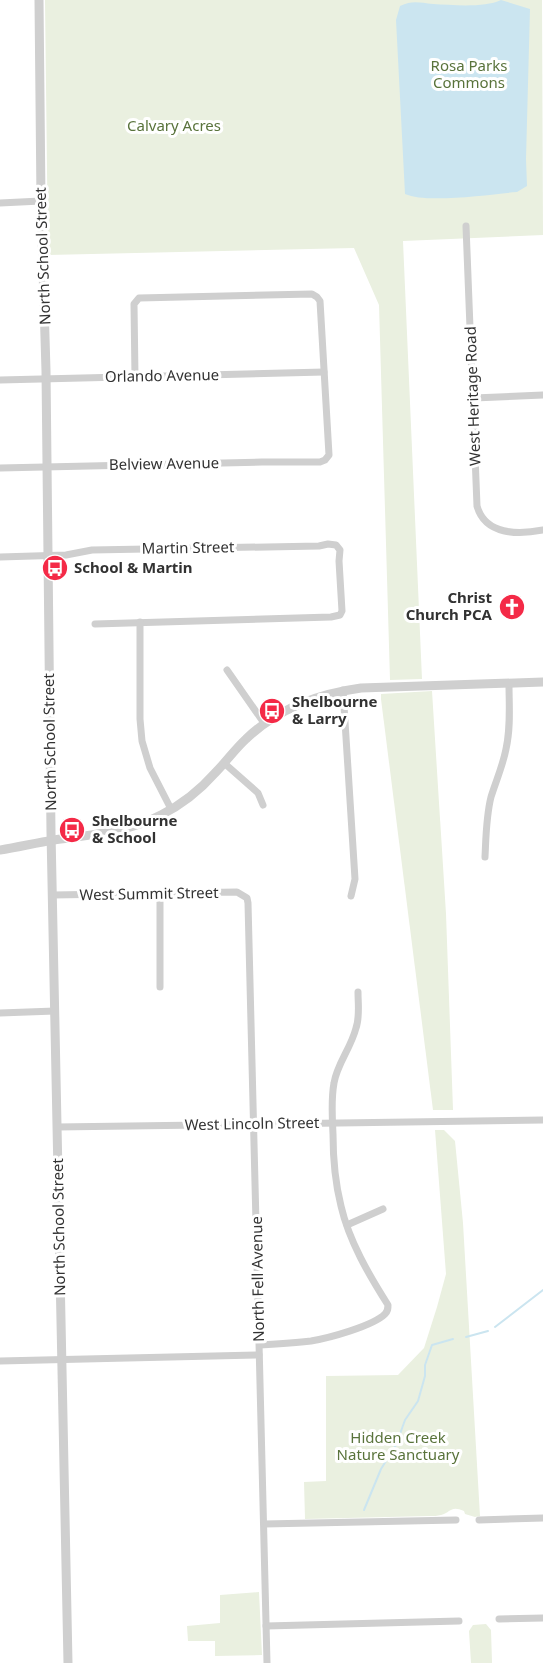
<svg xmlns="http://www.w3.org/2000/svg" width="543" height="1663" font-family="'Noto Sans',sans-serif">
<style>
.green{fill:#eaf0e0}
.water{fill:#cbe5f0}
.lines{fill:none;stroke-linecap:round;stroke-linejoin:round}
.stream{stroke:#cbe5f0;stroke-width:2}
.minor{stroke:#cfcfcf;stroke-width:7}
.tertiary{stroke:#cfcfcf;stroke-width:9}
.labels{text-anchor:middle;stroke-width:6;stroke-linejoin:round;paint-order:stroke}
.park-label{font-size:15px;fill:#59733b;stroke:#fff}
.street-label{font-size:15px;fill:#323232;stroke:#fff}
.poi-label{font-size:15px;font-weight:bold;fill:#323232;stroke:#fff;text-anchor:start}
</style>
<rect width="100%" height="100%" fill="#fff"/>
<g class="green">
<polygon points="45,0 542,0 543,235 403,241 422,679 390,680 379,305 354,248 48,255"/>
<polygon points="432,691 446,914 453,1110 433,1110 381,699 381,694"/>
<path d="M435,1130H444L455,1141L463,1223L480,1516L475,1517L465,1514L464,1511C451,1505 451,1512 441,1515C437,1516 434,1516 430,1516L305,1519L304,1482L326,1481V1376L398,1375L424,1348L437,1307L446,1274Z"/>
<polygon points="259,1592 262,1655 215,1656 215,1641 188,1641 187,1626 220,1623 220,1595"/>
<polygon points="486,1624 491,1630 492,1663 471,1663 469,1631 473,1625"/>
</g>
<path class="water" d="M501,0L530,9L526,159L527,186L517,192C491,194 427,204 405,194L396,20L400,6C413,0 420,3 433,4C453,5 484,8 501,0Z"/>
<g class="lines">
<g class="stream">
<polyline points="495,1327 543,1290"/>
<polyline points="466,1337 488,1331"/>
<polyline points="364,1510 381,1469 396,1445 405,1420 418,1401 425,1376 425,1365 432,1345 453,1339"/>
</g>
<g class="minor">
<polyline points="0,203 41,201"/>
<path d="M466,226L477,506C485,535 518,535 543,530"/>
<polyline points="0,380 324,372"/>
<polyline points="474,398 543,395"/>
<polyline points="0,468 262,462 320,462 325,460 329,455 320,301 317,297 312,294 139,298 134,304 135,377"/>
<polyline points="0,557 66,555 92,550 319,546 328,544 336,545 340,550 339,561 342,611 340,615 331,617 95,624"/>
<polyline points="140,622 140,719 142,741 150,768 171,809"/>
<polyline points="227,670 264,723"/>
<polyline points="343,690 355,879 351,896"/>
<polyline points="224,763 258,793 263,805"/>
<path d="M485,857C486,837 486,817 491,797C496,781 503,765 506,749C511,727 509,705 509,684"/>
<polyline points="160,893 160,987"/>
<polyline points="53,895 237,892 247,898 248,903 267,1663"/>
<polyline points="0,1013 55,1011"/>
<polyline points="57,1127 543,1120"/>
<polyline points="347,1225 383,1209"/>
<path d="M260,1345C277,1344 294,1343 311,1341C329,1338 373,1326 385,1314C388,1311 388,1309 388,1305C369,1275 349,1241 341,1206C335,1182 333,1158 333,1134C332,1117 331,1099 334,1083C337,1064 351,1048 356,1028C360,1017 358,1004 358,992"/>
<polyline points="0,1361 259,1355"/>
<polyline points="479,1520 543,1518"/>
<polyline points="264,1524 456,1520"/>
<polyline points="499,1619 543,1618"/>
<polyline points="266,1626 459,1621"/>
</g>
<g class="tertiary">
<polyline points="39,0 41,201 46,371 51,832 68,1663"/>
<path d="M0,850C18,847 36,843 54,840C89,835 129,832 161,815C181,805 200,790 215,773C226,762 235,749 246,739C278,708 318,694 361,688L543,682"/>
</g>
</g>
<defs>
<g id="bus-disc" transform="scale(1.35)"><circle r="9.5" fill="#f42a47" stroke="#fff"/><path d="M-5-6H5V4H4V6H2V4H-2V6H-4V4H-5ZM-3.5-4V0h7V-4ZM-3.5 1.2v1.5H-2V1.2ZM2 1.2v1.5H3.5V1.2Z" fill="#fff"/></g>
<g id="church-disc" transform="scale(1.35)"><circle r="9.5" fill="#f42a47" stroke="#fff"/><path d="M-1.2-6h2.4v3.5h3.3v2.4h-3.3V6h-2.4V-.1h-3.3v-2.4h3.3Z" fill="#fff"/></g>
</defs>
<g fill-rule="evenodd">
<use href="#bus-disc" x="55" y="568"/>
<use href="#church-disc" x="512" y="607"/>
<use href="#bus-disc" x="272" y="711"/>
<use href="#bus-disc" x="72" y="830"/>
</g>
<g class="labels">
<g class="park-label">
<text x="469" y="71">Rosa Parks<tspan x="469" dy="17">Commons</tspan></text>
<text x="174" y="131">Calvary Acres</text>
<text x="398" y="1443">Hidden Creek<tspan x="398" dy="17">Nature Sanctuary</tspan></text>
</g>
<g class="street-label">
<text transform="translate(43 256) rotate(-92)" y="5">North School Street</text>
<text transform="translate(162 376) rotate(-1)" y="5">Orlando Avenue</text>
<text transform="translate(473 396) rotate(-92)" y="5">West Heritage Road</text>
<text transform="translate(164 464) rotate(-1)" y="5">Belview Avenue</text>
<text transform="translate(188 548) rotate(-1)" y="5">Martin Street</text>
<text transform="translate(50 742) rotate(-91)" y="5">North School Street</text>
<text transform="translate(149 894) rotate(-1)" y="5">West Summit Street</text>
<text transform="translate(252 1124) rotate(-1)" y="5">West Lincoln Street</text>
<text transform="translate(59 1227) rotate(-91)" y="5">North School Street</text>
<text transform="translate(258 1279) rotate(-91)" y="5">North Fell Avenue</text>
</g>
<g class="poi-label">
<text x="74" y="573">School &amp; Martin</text>
<text x="492" y="603" text-anchor="end">Christ<tspan x="492" dy="17">Church PCA</tspan></text>
<text x="292" y="707">Shelbourne<tspan x="292" dy="17">&amp; Larry</tspan></text>
<text x="92" y="826">Shelbourne<tspan x="92" dy="17">&amp; School</tspan></text>
</g>
</g>
</svg>
